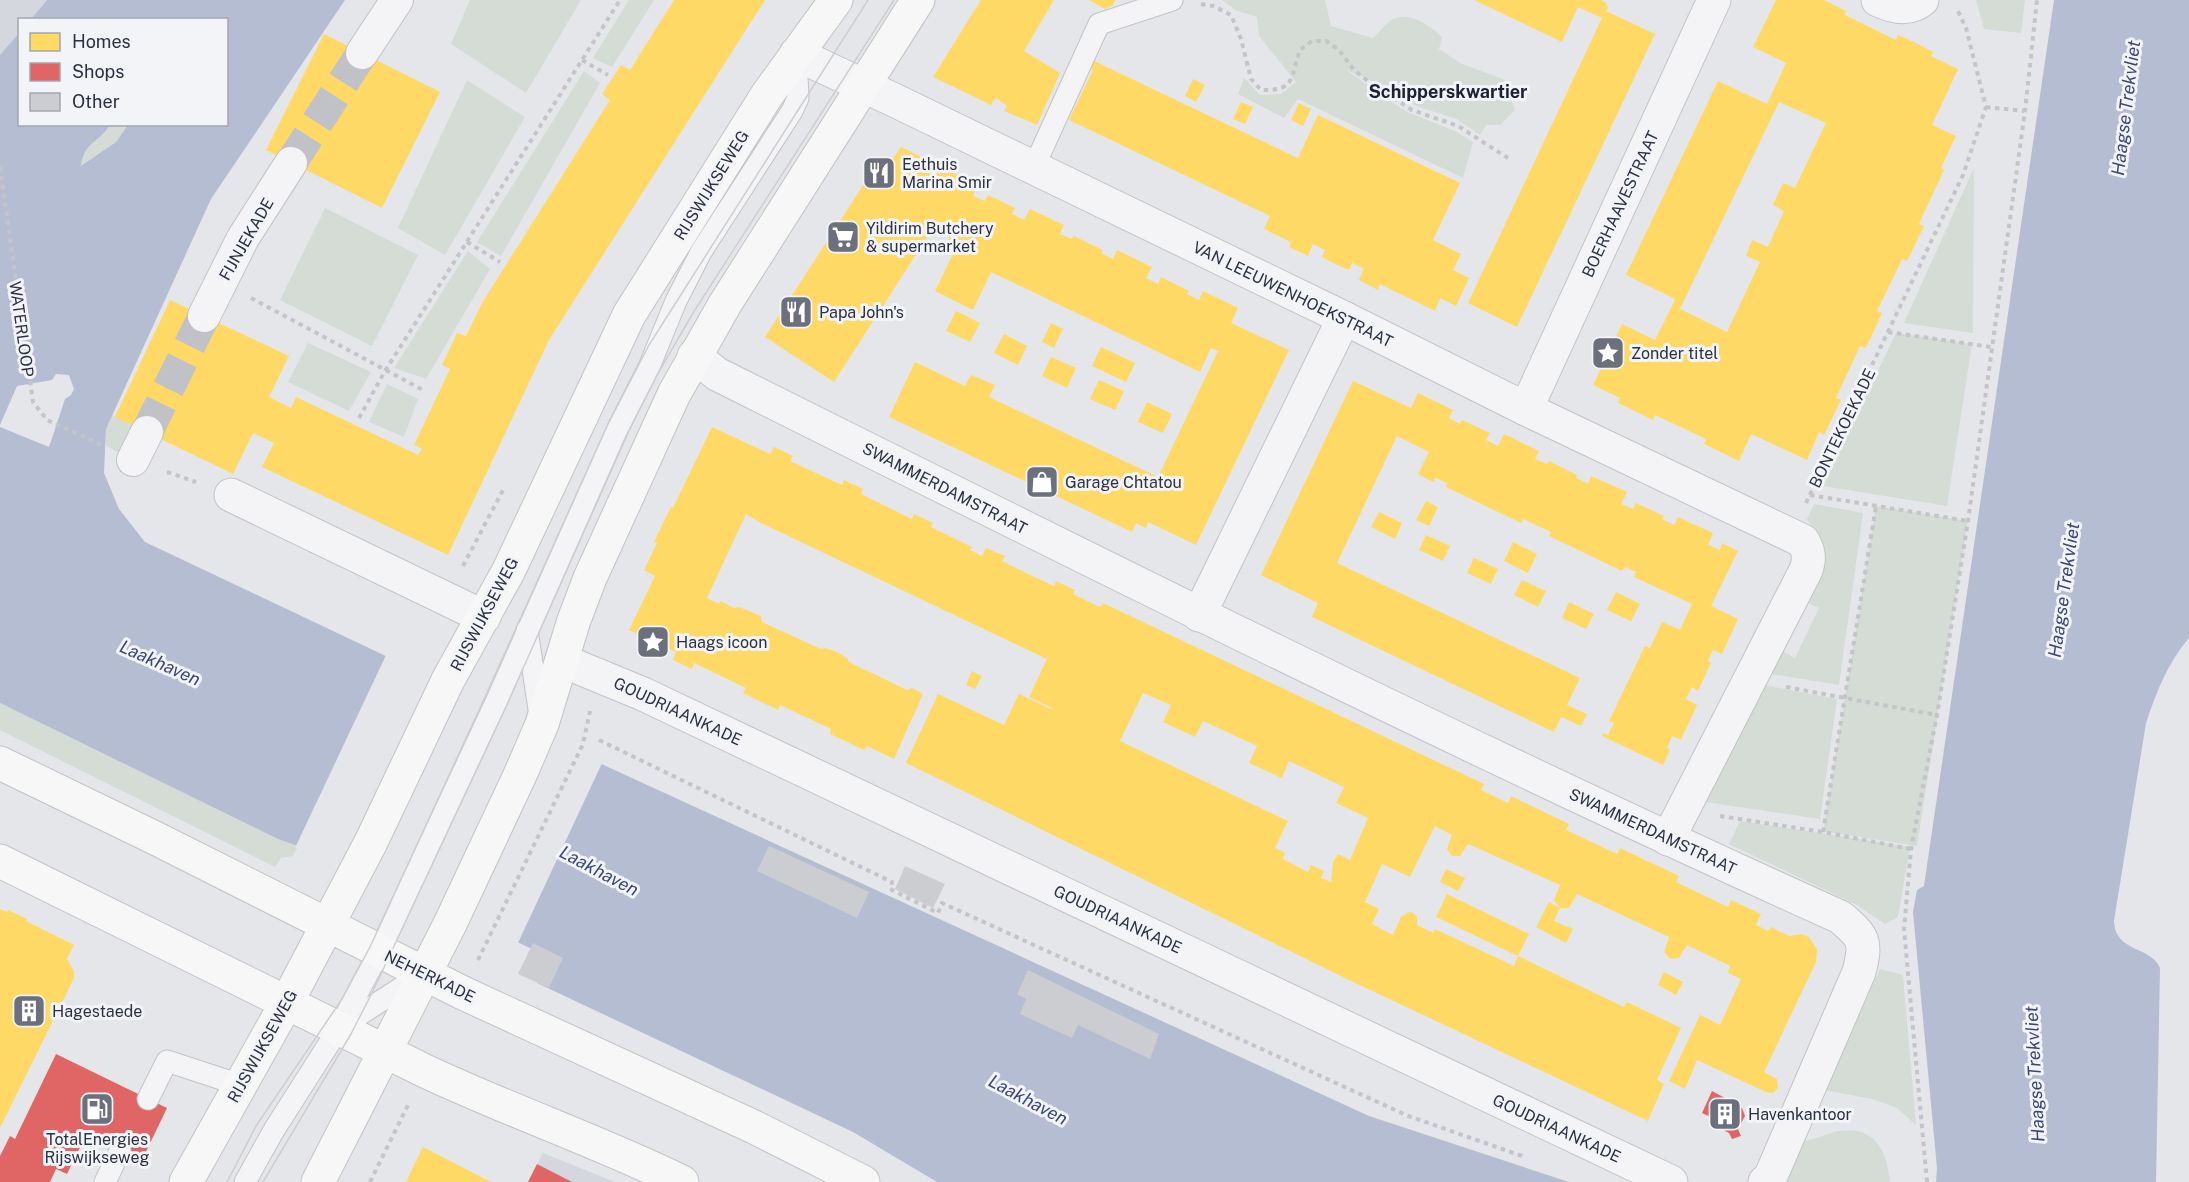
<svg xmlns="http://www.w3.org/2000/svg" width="2189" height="1182" font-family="'Public Sans',sans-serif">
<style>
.built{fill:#d5d7de}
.green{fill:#d4dcd5}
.water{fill:#b5bdd3}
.pier{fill:#e5e6e9}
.homes{fill:#ffd966;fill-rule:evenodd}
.shops{fill:#e06666}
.building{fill:#cccdd1}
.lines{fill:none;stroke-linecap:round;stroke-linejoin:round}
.pedestrian-tunnel{stroke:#c0c2c8;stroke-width:32;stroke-dasharray:32 16;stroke-linecap:butt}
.service-casing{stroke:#c2c3c6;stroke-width:23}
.pedestrian-casing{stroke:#c2c3c6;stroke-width:34}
.minor-casing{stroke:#c2c3c6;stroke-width:35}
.secondary-casing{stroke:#c2c3c6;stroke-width:35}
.path{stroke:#c4c4c9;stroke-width:4;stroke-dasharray:4.5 4.5;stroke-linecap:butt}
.service{stroke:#f4f4f6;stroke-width:21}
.pedestrian{stroke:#f4f4f6;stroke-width:32}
.minor{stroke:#f4f4f6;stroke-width:33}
.secondary{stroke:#f7f7f8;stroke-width:33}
.tram{stroke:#ceced1;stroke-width:1.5}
.labels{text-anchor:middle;stroke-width:6;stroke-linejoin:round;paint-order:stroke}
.poi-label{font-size:16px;fill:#2b3042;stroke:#f3f4f8;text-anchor:start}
.street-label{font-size:16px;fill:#2b3042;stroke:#f3f4f8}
.neighbourhood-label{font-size:18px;font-weight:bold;fill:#1d2133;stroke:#f3f4f8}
.water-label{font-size:18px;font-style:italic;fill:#374775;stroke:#f3f4f8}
</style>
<rect width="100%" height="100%" fill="#e5e6e9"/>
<g class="built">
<polygon points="0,0 47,0 31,19 20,20 19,33 0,55"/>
<polygon points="543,1153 615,1182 528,1182"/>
</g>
<g class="green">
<polygon points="470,0 581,0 526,93 451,44"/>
<polygon points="629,0 654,0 612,67 593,58"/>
<path d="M1222,0H1325L1331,26L1373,38C1378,33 1384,26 1390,21C1408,9 1429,25 1442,37L1439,49L1462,64L1503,79L1515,110L1500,125H1486L1480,135L1457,119L1416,106L1375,82L1346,70L1405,111L1455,131L1473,142L1463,178L1298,99L1284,118L1238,94L1244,78L1260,95L1281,94L1296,82L1259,36L1257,17L1235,10Z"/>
<polygon points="1976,0 2025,0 2021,33 1984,29"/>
<polygon points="584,71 600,83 501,256 477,242"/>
<polygon points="467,80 525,117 445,255 398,228"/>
<polygon points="110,125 128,125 116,142 81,167 85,148 106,131"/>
<polygon points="1974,168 1973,333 1904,323"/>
<polygon points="325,208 418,255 372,346 280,300"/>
<polygon points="468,251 490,269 426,379 394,368"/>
<polygon points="1896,333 1972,344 1947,506 1823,486"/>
<polygon points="308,343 371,372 349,411 288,382"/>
<polygon points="387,384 418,399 404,437 369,422"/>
<polygon points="112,415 147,432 133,460 106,446 106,429"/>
<polygon points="1814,504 1863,513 1839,685 1765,673 1777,648 1795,658 1819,608 1799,599 1820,541 1818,532 1807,520"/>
<polygon points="1876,506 1968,521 1917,846 1823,831"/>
<polygon points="1759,684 1837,699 1820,819 1705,802"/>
<polygon points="0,703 278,839 298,846 293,856 281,858 275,867 0,730"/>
<polygon points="1740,821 1910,847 1898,917 1885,924 1857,905 1729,844"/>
<polygon points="1880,969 1903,975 1916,1125 1897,1108 1872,1099 1824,1090"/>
<path d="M1838,1131C1844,1131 1852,1130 1858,1131C1882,1138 1888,1160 1890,1182H1781L1800,1143Z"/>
</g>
<g class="water">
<path d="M47,0H345L211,199L106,429L104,473L119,509L145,542L390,658L359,724L568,823L597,762L1369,1116L1569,1182H937L853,1132L537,983L549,957L517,942L520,936L304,835L298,846L278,839L0,703V427L49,447L65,399L71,395L74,389L69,375L56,374L52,380L17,386L0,425V55L19,33L20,124L110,125C98,144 85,140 81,166L116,142L128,125L226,124V20L31,19Z"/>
<path d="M2054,0H2189V638C2168,662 2156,693 2146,723L2114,921C2115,953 2150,945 2160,968L2156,1182H1936L1937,1168L1913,912L1917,890L1924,886Z"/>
</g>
<polygon class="pier" points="387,653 392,655 393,659 363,723 567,819 595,760 598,759 603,761 517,945 514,942 516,938 305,838 300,848 295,848"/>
<g class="homes">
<polygon points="674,0 765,0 549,340 448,555 262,467 274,443 253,433 233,474 115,417 170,300 289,356 269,397 291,408 296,397 418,455 422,449 414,445 450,369 442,365 457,333 466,336 482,303 610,100 602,94 621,65 630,70"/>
<polygon points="981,0 1054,0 1024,51 1060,73 1037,125 1004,111 1007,106 996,98 991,105 933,77"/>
<polygon points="1089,0 1115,0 1113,5 1105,9"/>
<polygon points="1474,0 1601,0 1606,3 1608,8 1606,11 1655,34 1517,327 1468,303 1602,18 1578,7 1562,42"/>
<path d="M1776,0H1824L1846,11L1845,15L1896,40L1898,35L1916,43L1933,52L1931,56L1958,69L1932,125L1956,136L1941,168L1944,170L1919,224L1924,226L1907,261L1902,259L1896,272L1877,311L1882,313L1866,348L1860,346L1836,398L1841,400L1824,435L1819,432L1807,460L1751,434L1739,461L1704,444L1706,439L1655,415L1653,420L1618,403L1620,398L1593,385L1622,324L1655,340L1672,306L1675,299L1626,275L1718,81L1767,104L1786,63L1753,47ZM1779,102L1826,123L1795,188L1783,183L1773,205L1784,211L1768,247L1752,240L1746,256L1760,262L1727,332L1680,309Z"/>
<polygon points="324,34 440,92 382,208 266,150"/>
<polygon points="1090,59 1298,158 1318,115 1460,183 1433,240 1461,254 1453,270 1469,278 1456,306 1440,298 1435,311 1380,284 1378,290 1359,280 1364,269 1352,263 1349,270 1335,264 1322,257 1325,250 1313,244 1308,256 1289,247 1291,242 1264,229 1270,216 1069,120 1093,70 1086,67"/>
<polygon points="1193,79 1205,85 1196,102 1185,96"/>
<polygon points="1241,102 1253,107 1245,124 1233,119"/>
<polygon points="1299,103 1311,109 1303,126 1291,120"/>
<polygon points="901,147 978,185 973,196 985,201 988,195 1015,208 1012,214 1024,220 1030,209 1064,225 1060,234 1072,239 1074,236 1088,243 1103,250 1101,253 1113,259 1117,250 1152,267 1146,278 1158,284 1161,277 1189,291 1187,294 1199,300 1203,291 1238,308 1231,323 1289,350 1196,545 1148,522 1146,528 1136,523 1132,532 889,417 915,362 965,386 971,375 995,385 989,397 1158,477 1218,351 1211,348 1200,372 991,272 973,310 935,291 953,254 944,249 952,232 935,225 834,382 765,337 882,156 891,162"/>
<polygon points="956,311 980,323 970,342 946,331"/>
<polygon points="1051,323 1063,329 1054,348 1042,342"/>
<polygon points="1004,334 1027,346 1018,365 994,353"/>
<polygon points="1101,347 1135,363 1126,382 1092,366"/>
<polygon points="1051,357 1076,368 1067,388 1042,376"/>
<polygon points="1099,380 1124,391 1115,410 1090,399"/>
<polygon points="1353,381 1411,408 1418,393 1453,410 1449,418 1460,424 1462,420 1490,433 1486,440 1498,446 1504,434 1539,451 1535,459 1547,464 1549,461 1577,475 1576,478 1588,484 1591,476 1627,492 1621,504 1633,509 1636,503 1664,516 1662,519 1674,525 1678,517 1713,533 1708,545 1720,550 1722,543 1738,551 1711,606 1738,619 1722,654 1713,650 1708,661 1711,663 1698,691 1692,687 1686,699 1697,705 1681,740 1672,736 1667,748 1670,750 1663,765 1602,736 1603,733 1608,735 1614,723 1609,721 1645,646 1650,648 1662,622 1680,630 1692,604 1634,577 1636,572 1625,567 1622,571 1549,536 1551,532 1523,519 1521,523 1446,487 1447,483 1436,478 1433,482 1418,474 1429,452 1397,436 1337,563 1580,678 1567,705 1587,714 1581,726 1561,717 1554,732 1312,617 1318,603 1261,575"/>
<polygon points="1147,402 1172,414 1163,433 1138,422"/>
<path d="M712,427L770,454L774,447L793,456L790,461L842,485L844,480L863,489L861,494L912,519L914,514L933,523L931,527L972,547L970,550L982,556L986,548L1005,556L1002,561L1028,574L1054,586L1056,581L1075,590L1073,594L1100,607L1103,603L1484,784L1481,790L1508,803L1511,796L1569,824L1566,830L1617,854L1620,848L1679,876L1676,882L1728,907L1731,900L1761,914L1756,925L1768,931L1771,927L1789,936L1802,934L1809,937L1817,949L1816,962L1764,1072L1777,1079L1778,1088L1773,1093L1766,1092L1697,1060L1685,1089L1669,1081L1700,1015L1720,1025L1741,979L1728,973L1730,966L1687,945L1679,958L1670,959L1664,952L1669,937L1577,894L1569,908H1560L1554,921L1573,929L1566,943L1536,927L1549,902L1560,908L1554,900L1560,885L1468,844L1460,856H1452L1447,849L1452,835L1435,826L1410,877L1382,864L1365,902L1379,909L1372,924L1393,935L1401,917L1409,912L1413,913L1417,917V925L1433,933L1435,929L1514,966L1518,956L1624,1007L1627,1002L1681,1028L1657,1080L1664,1084L1648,1121L1351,981L906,763L938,694L1004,725L1019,694L1051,709L1052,708L1029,697L1047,659L761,523L746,514L707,598L719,604L720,601L734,608L739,607L761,616L762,622L821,649L825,648L837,652L847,658L849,662L907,690L912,688L923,694L894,759L867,746L864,750L830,734L831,729L780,705L778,710L743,693L746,688L694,663L692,669L673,660L676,652L629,630L655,576L644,570L657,543L654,542L671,507L673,508ZM1143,693L1171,705L1163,722L1195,737L1203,721L1257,746L1249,763L1282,778L1289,761L1344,787L1336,803L1368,818L1350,860L1338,854L1333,862L1331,882L1321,878L1324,871L1311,865L1308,872L1283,859L1285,853L1275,848L1288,821L1120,741Z"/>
<polygon points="1426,501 1438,507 1429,526 1416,520"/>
<polygon points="1379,512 1402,523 1395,539 1371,527"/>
<polygon points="1426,535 1450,546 1443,561 1419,550"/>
<polygon points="1513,542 1537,554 1528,573 1504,561"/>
<polygon points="1474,558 1498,569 1491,584 1467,573"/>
<polygon points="1522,580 1546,591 1538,607 1514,595"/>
<polygon points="1616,592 1640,604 1631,621 1607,610"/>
<polygon points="1569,602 1594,614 1586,629 1562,618"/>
<polygon points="972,671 982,676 975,689 966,685"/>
<polygon points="1446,869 1465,878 1458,891 1440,882"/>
<polygon points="1447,894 1529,934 1518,956 1436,917"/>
<polygon points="0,909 7,912 8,910 27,919 26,921 74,945 67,959 74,971 74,978 0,1128"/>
<polygon points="1664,972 1683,982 1676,995 1658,985"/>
<polygon points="423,1147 487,1180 492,1182 406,1182"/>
</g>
<g class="shops">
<polygon points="56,1054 167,1108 141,1162 86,1135 67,1174 56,1169 50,1182 0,1182 0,1156 10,1136 15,1139"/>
<polygon points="1712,1091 1725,1098 1724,1100 1742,1108 1745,1116 1738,1129 1741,1136 1732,1139 1729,1133 1716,1126 1713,1118 1702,1113"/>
<polygon points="537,1164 572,1182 528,1182"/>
</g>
<g class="building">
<polygon points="769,846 869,892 857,918 757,871"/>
<polygon points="905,866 945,884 933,908 895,889"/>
<polygon points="533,943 563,958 549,988 518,974"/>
<polygon points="1028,970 1159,1034 1150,1059 1078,1025 1072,1038 1020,1014 1026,999 1017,994"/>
</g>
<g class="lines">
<g class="pedestrian-tunnel">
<polyline points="291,163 362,53"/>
<polyline points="147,432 204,316"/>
</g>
<g class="service-casing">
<g id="service">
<polyline points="1033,169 1099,24 1172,0"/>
<polyline points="527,630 540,716"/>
<polyline points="342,1026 421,975"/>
<polyline points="148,1099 167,1061 240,1085"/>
<polyline points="105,1182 120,1151"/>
<polyline points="245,1182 274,1130 339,1028 379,952 496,702 620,424 649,367 676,301 701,252 792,111 798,98 796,55"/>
</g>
</g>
<g class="pedestrian-casing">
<g id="pedestrian">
<polyline points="362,53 397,0"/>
<polyline points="204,316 243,238 291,163"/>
<polyline points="133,460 147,432"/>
</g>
</g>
<g class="minor-casing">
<g id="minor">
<path d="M1878,0C1893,7 1909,11 1922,0"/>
<path d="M796,54L894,100L1344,318L1526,409L1803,541C1809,552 1810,558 1806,570L1668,839"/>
<path d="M694,356L717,374C1089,560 1461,746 1840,917C1864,937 1867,941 1859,972L1770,1178L1765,1182"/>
<polyline points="1526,409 1714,0"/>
<polyline points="231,495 484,617"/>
<polyline points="1199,615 1344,318"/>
<polyline points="563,661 643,694 1671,1182"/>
</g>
</g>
<g class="secondary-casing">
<g id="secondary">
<polyline points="0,763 153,837 463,993 754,1127 863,1182"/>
<path d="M0,861L425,1071C510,1111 598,1141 682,1182"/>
<polyline points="186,1182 287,1002 371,842 448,680 509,570 629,315 767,95 836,0"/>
<polyline points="318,1182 450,924 520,775 542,724 574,620 590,578 674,394 725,304 918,0"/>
</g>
</g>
<g class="path">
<path d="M1201,4L1213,6L1231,15L1241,39L1251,79L1261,90C1297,91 1290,77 1300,50L1312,41H1326L1339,50L1354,70L1369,82L1412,110L1458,126L1508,158"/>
<polyline points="582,60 608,75"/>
<polyline points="1986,107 2024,111"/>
<polyline points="0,167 33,402 47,420 102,445"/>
<polyline points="467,242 500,262"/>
<polyline points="251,298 423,390"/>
<polyline points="1888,332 1991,347"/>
<polyline points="359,418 385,371 620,0"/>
<polyline points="167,472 196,482"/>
<polyline points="1810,495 1968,521"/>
<polyline points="1806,503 1963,175 1986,107 1966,28 1957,9"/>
<polyline points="463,566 504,488"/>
<polyline points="1786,687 1937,715"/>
<polyline points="599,740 892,882 890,889 938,913 942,903 1406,1115 1522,1156"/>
<polyline points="1720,816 1823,832 1911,849"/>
<polyline points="1823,832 1876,506"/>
<polyline points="478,960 583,744 590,711"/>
<polyline points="370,1182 408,1105"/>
<polyline points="1927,1182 1904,929 1911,849 1937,715 1968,521 2025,111 2037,0"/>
</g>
<use href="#service" class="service"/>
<use href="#pedestrian" class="pedestrian"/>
<use href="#minor" class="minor"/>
<use href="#secondary" class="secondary"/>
<g class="tram">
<polyline points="227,1182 256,1126 342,999 370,947 485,697 608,424 649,345 868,0"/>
<polyline points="263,1182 351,1034 373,991 506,707 626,436 657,375 693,313 894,0"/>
</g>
</g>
<defs>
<g id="restaurant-square" transform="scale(1.725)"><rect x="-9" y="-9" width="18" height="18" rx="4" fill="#6c707c" stroke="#f3f4f8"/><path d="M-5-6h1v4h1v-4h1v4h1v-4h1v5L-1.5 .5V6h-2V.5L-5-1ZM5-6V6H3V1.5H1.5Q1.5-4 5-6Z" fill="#fff"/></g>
<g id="supermarket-square" transform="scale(1.725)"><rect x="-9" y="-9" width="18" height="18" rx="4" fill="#6c707c" stroke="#f3f4f8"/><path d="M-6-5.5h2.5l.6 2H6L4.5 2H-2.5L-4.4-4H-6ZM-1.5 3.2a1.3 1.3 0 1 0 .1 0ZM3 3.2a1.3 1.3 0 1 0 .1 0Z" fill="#fff"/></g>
<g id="sight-square" transform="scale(1.725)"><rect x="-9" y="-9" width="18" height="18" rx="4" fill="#6c707c" stroke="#f3f4f8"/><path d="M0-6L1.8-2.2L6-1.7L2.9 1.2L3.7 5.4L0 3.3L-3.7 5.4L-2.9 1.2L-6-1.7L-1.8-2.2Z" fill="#fff"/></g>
<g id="shop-square" transform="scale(1.725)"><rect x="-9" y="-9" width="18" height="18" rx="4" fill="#6c707c" stroke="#f3f4f8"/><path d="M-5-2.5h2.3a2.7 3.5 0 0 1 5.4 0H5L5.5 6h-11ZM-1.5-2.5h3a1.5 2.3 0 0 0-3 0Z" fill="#fff"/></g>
<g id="building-square" transform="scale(1.725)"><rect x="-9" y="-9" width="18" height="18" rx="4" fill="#6c707c" stroke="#f3f4f8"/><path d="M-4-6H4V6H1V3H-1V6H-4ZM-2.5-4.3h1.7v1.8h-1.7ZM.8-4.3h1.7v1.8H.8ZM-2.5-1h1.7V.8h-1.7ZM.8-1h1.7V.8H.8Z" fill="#fff"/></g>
<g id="fuel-square" transform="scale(1.725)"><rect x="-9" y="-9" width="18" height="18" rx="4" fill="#6c707c" stroke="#f3f4f8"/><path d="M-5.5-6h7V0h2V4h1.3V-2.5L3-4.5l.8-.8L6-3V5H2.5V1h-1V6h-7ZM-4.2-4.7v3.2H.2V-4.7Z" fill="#fff"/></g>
</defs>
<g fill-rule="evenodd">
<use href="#restaurant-square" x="879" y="173"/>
<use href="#supermarket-square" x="843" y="237"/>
<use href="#restaurant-square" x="796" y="312"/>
<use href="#sight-square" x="1608" y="353"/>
<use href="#shop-square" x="1042" y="482"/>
<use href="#sight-square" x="653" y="642"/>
<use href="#building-square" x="29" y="1011"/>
<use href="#fuel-square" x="97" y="1109"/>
<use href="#building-square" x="1725" y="1114"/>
</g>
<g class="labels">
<g class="poi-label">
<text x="902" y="170">Eethuis<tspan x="902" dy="18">Marina Smir</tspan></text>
<text x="866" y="234">Yildirim Butchery<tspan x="866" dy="18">&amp; supermarket</tspan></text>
<text x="819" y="318">Papa John's</text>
<text x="1631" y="359">Zonder titel</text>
<text x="1065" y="488">Garage Chtatou</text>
<text x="676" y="648">Haags icoon</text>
<text x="52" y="1017">Hagestaede</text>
<text x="1748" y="1120">Havenkantoor</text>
<text x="97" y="1145" text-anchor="middle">TotalEnergies<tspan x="97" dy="18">Rijswijkseweg</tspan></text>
</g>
<g class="street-label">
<text transform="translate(711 185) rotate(-58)" y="6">RIJSWIJKSEWEG</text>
<text transform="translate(1620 204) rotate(-65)" y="6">BOERHAAVESTRAAT</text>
<text transform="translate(246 239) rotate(-60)" y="6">FIJNJEKADE</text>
<text transform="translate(1293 294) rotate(26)" y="6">VAN LEEUWENHOEKSTRAAT</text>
<text transform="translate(22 329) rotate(82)" y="6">WATERLOOP</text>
<text transform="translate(1842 428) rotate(-64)" y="6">BONTEKOEKADE</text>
<text transform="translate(945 488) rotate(27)" y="6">SWAMMERDAMSTRAAT</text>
<text transform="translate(484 614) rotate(-62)" y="6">RIJSWIJKSEWEG</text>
<text transform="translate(678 711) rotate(25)" y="6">GOUDRIAANKADE</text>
<text transform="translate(1653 831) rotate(25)" y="6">SWAMMERDAMSTRAAT</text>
<text transform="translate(1118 919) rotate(25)" y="6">GOUDRIAANKADE</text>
<text transform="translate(430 976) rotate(26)" y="6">NEHERKADE</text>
<text transform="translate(262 1046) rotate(-61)" y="6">RIJSWIJKSEWEG</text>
<text transform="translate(1557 1128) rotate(25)" y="6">GOUDRIAANKADE</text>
</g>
<g class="neighbourhood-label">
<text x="1448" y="98">Schipperskwartier</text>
</g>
<g class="water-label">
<text transform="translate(2126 108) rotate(-83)" y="6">Haagse Trekvliet</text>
<text transform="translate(2064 590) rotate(-82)" y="6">Haagse Trekvliet</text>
<text transform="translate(160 663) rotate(24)" y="6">Laakhaven</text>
<text transform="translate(599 871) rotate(28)" y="6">Laakhaven</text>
<text transform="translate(2035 1074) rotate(-93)" y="6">Haagse Trekvliet</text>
<text transform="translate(1028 1100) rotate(28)" y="6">Laakhaven</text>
</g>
</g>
<rect x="18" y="18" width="210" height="108" fill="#f3f4f8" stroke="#a3a6af" stroke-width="1.5"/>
<rect x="30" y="33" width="30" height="18" fill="#ffd966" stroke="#a3a6af" stroke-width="1.5"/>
<text x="72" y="48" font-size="18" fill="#2b3042">Homes</text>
<rect x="30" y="63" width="30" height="18" fill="#e06666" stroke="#a3a6af" stroke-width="1.5"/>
<text x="72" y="78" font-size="18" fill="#2b3042">Shops</text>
<rect x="30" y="93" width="30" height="18" fill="#cccdd1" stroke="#a3a6af" stroke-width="1.5"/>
<text x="72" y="108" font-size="18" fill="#2b3042">Other</text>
</svg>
